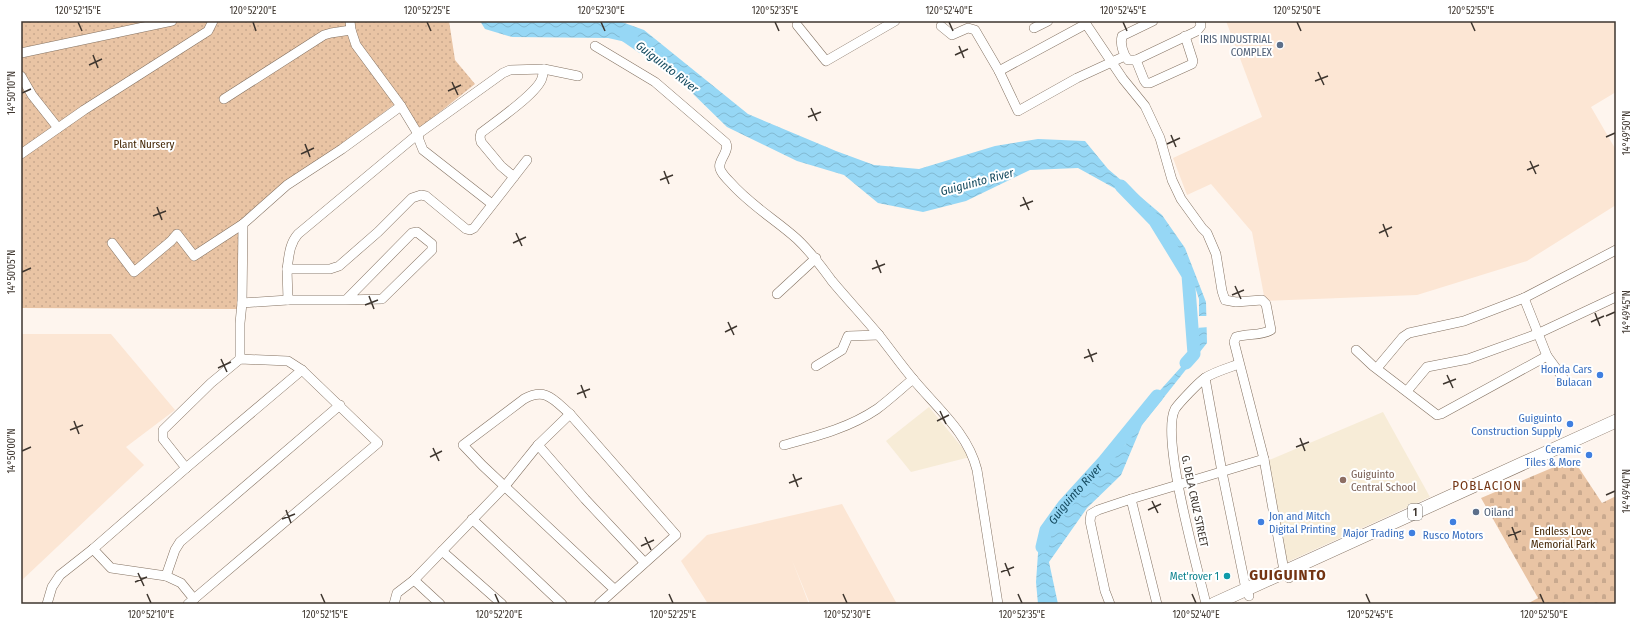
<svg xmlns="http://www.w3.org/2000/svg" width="1637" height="625" font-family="'Fira Sans Condensed',sans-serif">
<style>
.built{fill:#fce6d4}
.education{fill:#f7ecd7}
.grass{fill:url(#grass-dots)}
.cemetery{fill:url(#cemetery-stones)}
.water{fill:url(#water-waves)}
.pier{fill:#fef5ee}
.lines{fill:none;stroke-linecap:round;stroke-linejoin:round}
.river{stroke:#96d7f5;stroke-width:13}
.minor-casing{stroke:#847262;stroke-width:10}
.highway-casing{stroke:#847262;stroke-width:14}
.minor{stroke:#fff;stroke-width:9}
.highway{stroke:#fff;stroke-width:13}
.ticks{fill:none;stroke:#3e362f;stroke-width:1.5}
.service-dot{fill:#5c6f8a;stroke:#fff;stroke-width:1.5}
.shop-dot{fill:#3f7fe0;stroke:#fff;stroke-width:1.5}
.education-dot{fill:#8d6e63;stroke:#fff;stroke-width:1.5}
.culture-dot{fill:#0f9aa8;stroke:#fff;stroke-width:1.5}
.labels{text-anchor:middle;stroke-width:4;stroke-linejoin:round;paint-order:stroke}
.shield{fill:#fff;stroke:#78726d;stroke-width:1}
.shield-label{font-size:10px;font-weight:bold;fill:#3e362f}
.service-label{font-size:11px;fill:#4e5e75;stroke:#fff;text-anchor:end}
.park-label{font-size:11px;fill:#422402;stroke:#fff}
.shop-label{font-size:11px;fill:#366cbe;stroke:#fff;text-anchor:end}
.education-label{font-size:11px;fill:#785e54;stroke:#fff;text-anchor:start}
.street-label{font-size:11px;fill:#3e362f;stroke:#fff}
.culture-label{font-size:11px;fill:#0d838f;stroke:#fff;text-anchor:end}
.water-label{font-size:12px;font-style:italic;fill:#144a5f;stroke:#fff}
.quarter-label{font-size:13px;letter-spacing:1px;fill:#733412;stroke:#fff}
.district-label{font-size:15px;font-weight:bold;letter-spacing:1px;fill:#733412;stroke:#fff}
.neatline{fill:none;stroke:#3e362f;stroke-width:1.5}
.ticks-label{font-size:10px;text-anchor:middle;fill:#3e362f}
</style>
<defs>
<pattern id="grass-dots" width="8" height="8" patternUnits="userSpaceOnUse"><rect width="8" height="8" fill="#e9c4a4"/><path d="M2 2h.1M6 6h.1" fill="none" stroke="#c9a98e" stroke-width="1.8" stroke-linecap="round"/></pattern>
<pattern id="cemetery-stones" width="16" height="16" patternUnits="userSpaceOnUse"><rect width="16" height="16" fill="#e9c4a4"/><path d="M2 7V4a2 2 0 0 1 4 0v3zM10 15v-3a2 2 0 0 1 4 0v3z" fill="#c9a98e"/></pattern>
<pattern id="water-waves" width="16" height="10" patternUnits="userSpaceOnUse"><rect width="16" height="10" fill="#96d7f5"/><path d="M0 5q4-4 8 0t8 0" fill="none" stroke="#82b9d2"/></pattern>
</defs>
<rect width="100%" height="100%" fill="#fef5ee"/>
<g class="built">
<polygon points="1226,21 1616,21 1616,92 1591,107 1616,150 1616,205 1527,261 1417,295 1265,301 1252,232 1211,184 1187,195 1173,158 1262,117"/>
<polygon points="21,334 111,334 175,410 126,447 144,465 21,581"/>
<polygon points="842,504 897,604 810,604 792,560 809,604 708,604 681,561 707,535"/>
</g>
<g class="education">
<polygon points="929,407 970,457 911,472 886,441"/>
<polygon points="1383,412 1430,497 1285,563 1262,463"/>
</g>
<polygon class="grass" points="21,21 449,21 455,60 475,84 420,128 400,100 239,222 238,309 21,308"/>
<polygon class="cemetery" points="1573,459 1602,503 1616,496 1616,604 1527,604 1538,598 1481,498"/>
<polygon class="water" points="480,21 619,21 644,30 748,114 836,151 874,165 919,169 995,146 1038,139 1085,141 1108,169 1162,215 1185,248 1206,302 1207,343 1142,425 1121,475 1087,508 1049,562 1058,604 1038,604 1036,582 1039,539 1095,474 1125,445 1154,397 1191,356 1199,326 1199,299 1188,266 1134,199 1078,168 1030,170 966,201 923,212 878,203 844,175 797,161 727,127 644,46 608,38 512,37 485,29"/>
<polygon class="pier" points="1197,316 1208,316 1209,327 1196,328"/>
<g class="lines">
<g class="river">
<polyline points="626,36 664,62"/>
<polyline points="1121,186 1155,221 1188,275 1194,354 1186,363"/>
<path id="s1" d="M1042,547L1046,530L1064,505L1104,461L1157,396"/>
</g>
<g class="minor-casing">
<g id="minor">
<path d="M1084,21L1123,79L1145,106L1160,138L1172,180L1181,199L1202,228L1207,233L1216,254L1222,291L1225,300L1236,302L1262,300L1266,304L1271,330C1261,336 1247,333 1236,337L1234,342L1264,459L1283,565L1289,578"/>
<path d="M1153,21L1122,36C1120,44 1123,54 1128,60H1136L1197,31L1201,26L1200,21"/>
<polyline points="797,25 826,61 895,21"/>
<polyline points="941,26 952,35 968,28 975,30 999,71 1018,111 1077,78 1125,56"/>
<polyline points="1034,28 1048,21"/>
<path d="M595,46L655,82L726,143C730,153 715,162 721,171C723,175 727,179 730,182C750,205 776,220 797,239C811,252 821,266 832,281C847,299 863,316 878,334C890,349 901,365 913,379C937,408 968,433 977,470L998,604"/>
<polyline points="21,53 172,21"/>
<polyline points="1136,60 1144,80 1146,83 1150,83 1192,64 1193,61 1185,36"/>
<polyline points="544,69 578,76"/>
<polyline points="999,71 1086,24"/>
<polyline points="21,76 32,95 58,128"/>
<polyline points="224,99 324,35 331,33 351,30"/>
<polyline points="401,106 418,134 419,140 423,150 492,204"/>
<polyline points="21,154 84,110 208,31 213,21"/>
<path d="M514,177L501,166L481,142L480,137L481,133C495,122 538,93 542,78C543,75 543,72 544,69L510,70L503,73L418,134L298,234C289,244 289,257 287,269H330L339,266L378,232L412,198L421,195L426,196L466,229L470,230L474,228L527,160"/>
<polyline points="112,243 134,272 171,241 177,234 194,256 243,224"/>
<polyline points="287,269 288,300"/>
<polyline points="777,294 816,258"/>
<polyline points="1524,298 1547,356 1566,382"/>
<polyline points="242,303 288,300 346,300 382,299 432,250 432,244 417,232 412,233 346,300"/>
<polyline points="1356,350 1373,366 1437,415 1441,414 1547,356"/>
<polyline points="240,359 240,323 242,303 243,224 287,185 342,149 401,106 356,45 351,30 350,21"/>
<polyline points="816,366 842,350 848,336 879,335"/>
<polyline points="1377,368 1403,337 1409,333 1464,321 1524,298 1616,250"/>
<polyline points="1205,378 1222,472 1246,589 1249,596"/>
<polyline points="1407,391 1427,367 1468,359 1537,334 1616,297"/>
<polyline points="538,445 585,499 644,562"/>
<path d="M784,445C817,436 849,428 877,409C889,400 901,389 913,379"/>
<polyline points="186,468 163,439 163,430 211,383 240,359 288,361 302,370 378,443 188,604"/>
<polyline points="1131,499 1157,604"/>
<polyline points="472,519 562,604"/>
<polyline points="93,549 111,568 166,576 181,583 194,599"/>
<polyline points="442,551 502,604"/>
<polyline points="166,576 175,550 180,542 340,405"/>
<polyline points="414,580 440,604"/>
<polyline points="47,604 52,587 60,575 93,549 186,468 302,370"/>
<polyline points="394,604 397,593 414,580 505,486 538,445 570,414"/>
<path d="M599,604L676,535L570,414C554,400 546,387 524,399L463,445L482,465L614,589"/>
<polyline points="1110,604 1105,591 1090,521 1091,514 1098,510 1131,499 1264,459"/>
<path d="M1206,604C1198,569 1160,437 1175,409C1179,403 1199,382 1205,378C1214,372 1228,368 1239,364"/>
</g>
</g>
<g class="highway-casing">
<polyline id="highway" points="1214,604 1616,421"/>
</g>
<use href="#minor" class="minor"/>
<use href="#highway" class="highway"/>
</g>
<path class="ticks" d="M78,22L82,31M253,22L256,31M427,22L431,31M601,22L605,31M775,22L779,31M949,22L953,31M1123,22L1127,31M1297,22L1301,31M1471,22L1475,31M959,46L964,58M93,55L98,68M955,55L968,49M89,65L102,59M1318,72L1324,85M1315,81L1328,76M452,82L458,95M448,91L461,85M22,93L31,89M811,108L817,121M808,117L821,112M1171,135L1176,147M1606,137L1615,133M305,144L310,157M1167,144L1180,138M301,154L314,148M1530,161L1536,174M1527,170L1539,165M664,171L669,184M660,180L673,175M1023,197L1029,210M1020,206L1033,201M157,207L162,220M153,216L166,211M1383,224L1388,237M516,233L522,246M1379,233L1392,227M513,243L526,237M876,260L881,273M872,269L885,264M22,272L31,268M1235,286L1241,299M1232,295L1244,290M369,296L374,309M365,305L378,300M1595,313L1600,326M1606,316L1615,312M728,322L734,335M1591,322L1604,316M725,332L737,326M1088,349L1093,362M1084,358L1097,353M221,359L227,372M218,368L231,362M1447,375L1453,388M1443,384L1456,379M581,385L586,398M577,394L590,389M940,411L946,424M74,421L79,434M937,421L949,415M70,430L83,425M1300,438L1305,451M1296,447L1309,442M433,448L439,461M22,451L31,447M430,457L442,451M793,474L798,487M789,483L802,478M1606,495L1615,491M1152,501L1158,513M286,510L291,523M1148,510L1161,504M282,519L295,514M1512,527L1517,540M1508,536L1521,531M645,537L651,550M641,546L654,540M1005,563L1010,576M1001,572L1014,567M138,573L144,586M135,582L147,577M147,594L151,603M321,594L325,603M495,594L499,603M669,594L673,603M843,594L847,603M1018,594L1022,603M1192,594L1196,603M1366,594L1370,603M1540,594L1544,603"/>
<g class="service-dot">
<circle cx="1280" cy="45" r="4"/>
<circle cx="1476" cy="512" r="4"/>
</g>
<g class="shop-dot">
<circle cx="1600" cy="375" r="4"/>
<circle cx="1570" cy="424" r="4"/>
<circle cx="1589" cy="455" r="4"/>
<circle cx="1261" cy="522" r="4"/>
<circle cx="1453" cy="522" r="4"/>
<circle cx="1412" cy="533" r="4"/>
</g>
<circle class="education-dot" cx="1343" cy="480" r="4"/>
<circle class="culture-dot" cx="1227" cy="576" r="4"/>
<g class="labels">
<rect class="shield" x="1408" y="504" width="14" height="16" rx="3"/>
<g class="shield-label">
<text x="1415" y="516">1</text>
</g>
<g class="service-label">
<text x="1272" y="43">IRIS INDUSTRIAL<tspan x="1272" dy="13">COMPLEX</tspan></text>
<text x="1484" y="516" text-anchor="start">Oiland</text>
</g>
<g class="park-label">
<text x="144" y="148">Plant Nursery</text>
<text x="1563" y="535">Endless Love<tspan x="1563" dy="13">Memorial Park</tspan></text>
</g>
<g class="shop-label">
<text x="1592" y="373">Honda Cars<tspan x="1592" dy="13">Bulacan</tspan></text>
<text x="1562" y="422">Guiguinto<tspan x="1562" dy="13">Construction Supply</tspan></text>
<text x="1581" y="453">Ceramic<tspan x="1581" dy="13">Tiles &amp; More</tspan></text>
<text x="1269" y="520" text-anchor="start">Jon and Mitch<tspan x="1269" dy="13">Digital Printing</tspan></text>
<text x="1404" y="537">Major Trading</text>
<text x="1453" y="539" text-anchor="middle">Rusco Motors</text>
</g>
<g class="education-label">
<text x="1351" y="478">Guiguinto<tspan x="1351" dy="13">Central School</tspan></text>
</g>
<g class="street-label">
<text transform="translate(1195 501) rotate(78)" y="4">G. DELA CRUZ STREET</text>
</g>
<g class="culture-label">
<text x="1219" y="580">Met'rover 1</text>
</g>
<g class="water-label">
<text transform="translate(667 67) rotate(38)" y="4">Guiguinto River</text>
<text transform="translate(977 182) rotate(-15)" y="4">Guiguinto River</text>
<text dy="4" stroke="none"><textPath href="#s1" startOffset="64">Guiguinto River</textPath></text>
</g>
<g class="quarter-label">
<text x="1487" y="490">POBLACION</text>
</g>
<g class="district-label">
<text x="1288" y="580">GUIGUINTO</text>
</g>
</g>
<rect width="1637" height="625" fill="none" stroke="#ffffff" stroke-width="44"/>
<rect x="22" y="22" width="1593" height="581" class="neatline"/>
<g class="ticks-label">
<text x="78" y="14">120°52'15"E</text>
<text x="253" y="14">120°52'20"E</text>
<text x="427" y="14">120°52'25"E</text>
<text x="601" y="14">120°52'30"E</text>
<text x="775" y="14">120°52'35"E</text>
<text x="949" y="14">120°52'40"E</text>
<text x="1123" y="14">120°52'45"E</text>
<text x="1297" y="14">120°52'50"E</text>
<text x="1471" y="14">120°52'55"E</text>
<text transform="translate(11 93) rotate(-90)" y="4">14°50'10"N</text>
<text transform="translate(1626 133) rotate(-90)" y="4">14°49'50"N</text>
<text transform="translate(11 272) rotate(-90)" y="4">14°50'05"N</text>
<text transform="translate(1626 312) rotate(-90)" y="4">14°49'45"N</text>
<text transform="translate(11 451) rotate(-90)" y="4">14°50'00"N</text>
<text transform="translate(1626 491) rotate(-90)" y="4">14°49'40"N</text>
<text x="151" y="618">120°52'10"E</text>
<text x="325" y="618">120°52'15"E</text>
<text x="499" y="618">120°52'20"E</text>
<text x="673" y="618">120°52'25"E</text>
<text x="847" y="618">120°52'30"E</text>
<text x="1022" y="618">120°52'35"E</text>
<text x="1196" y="618">120°52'40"E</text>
<text x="1370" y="618">120°52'45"E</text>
<text x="1544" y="618">120°52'50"E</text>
</g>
</svg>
